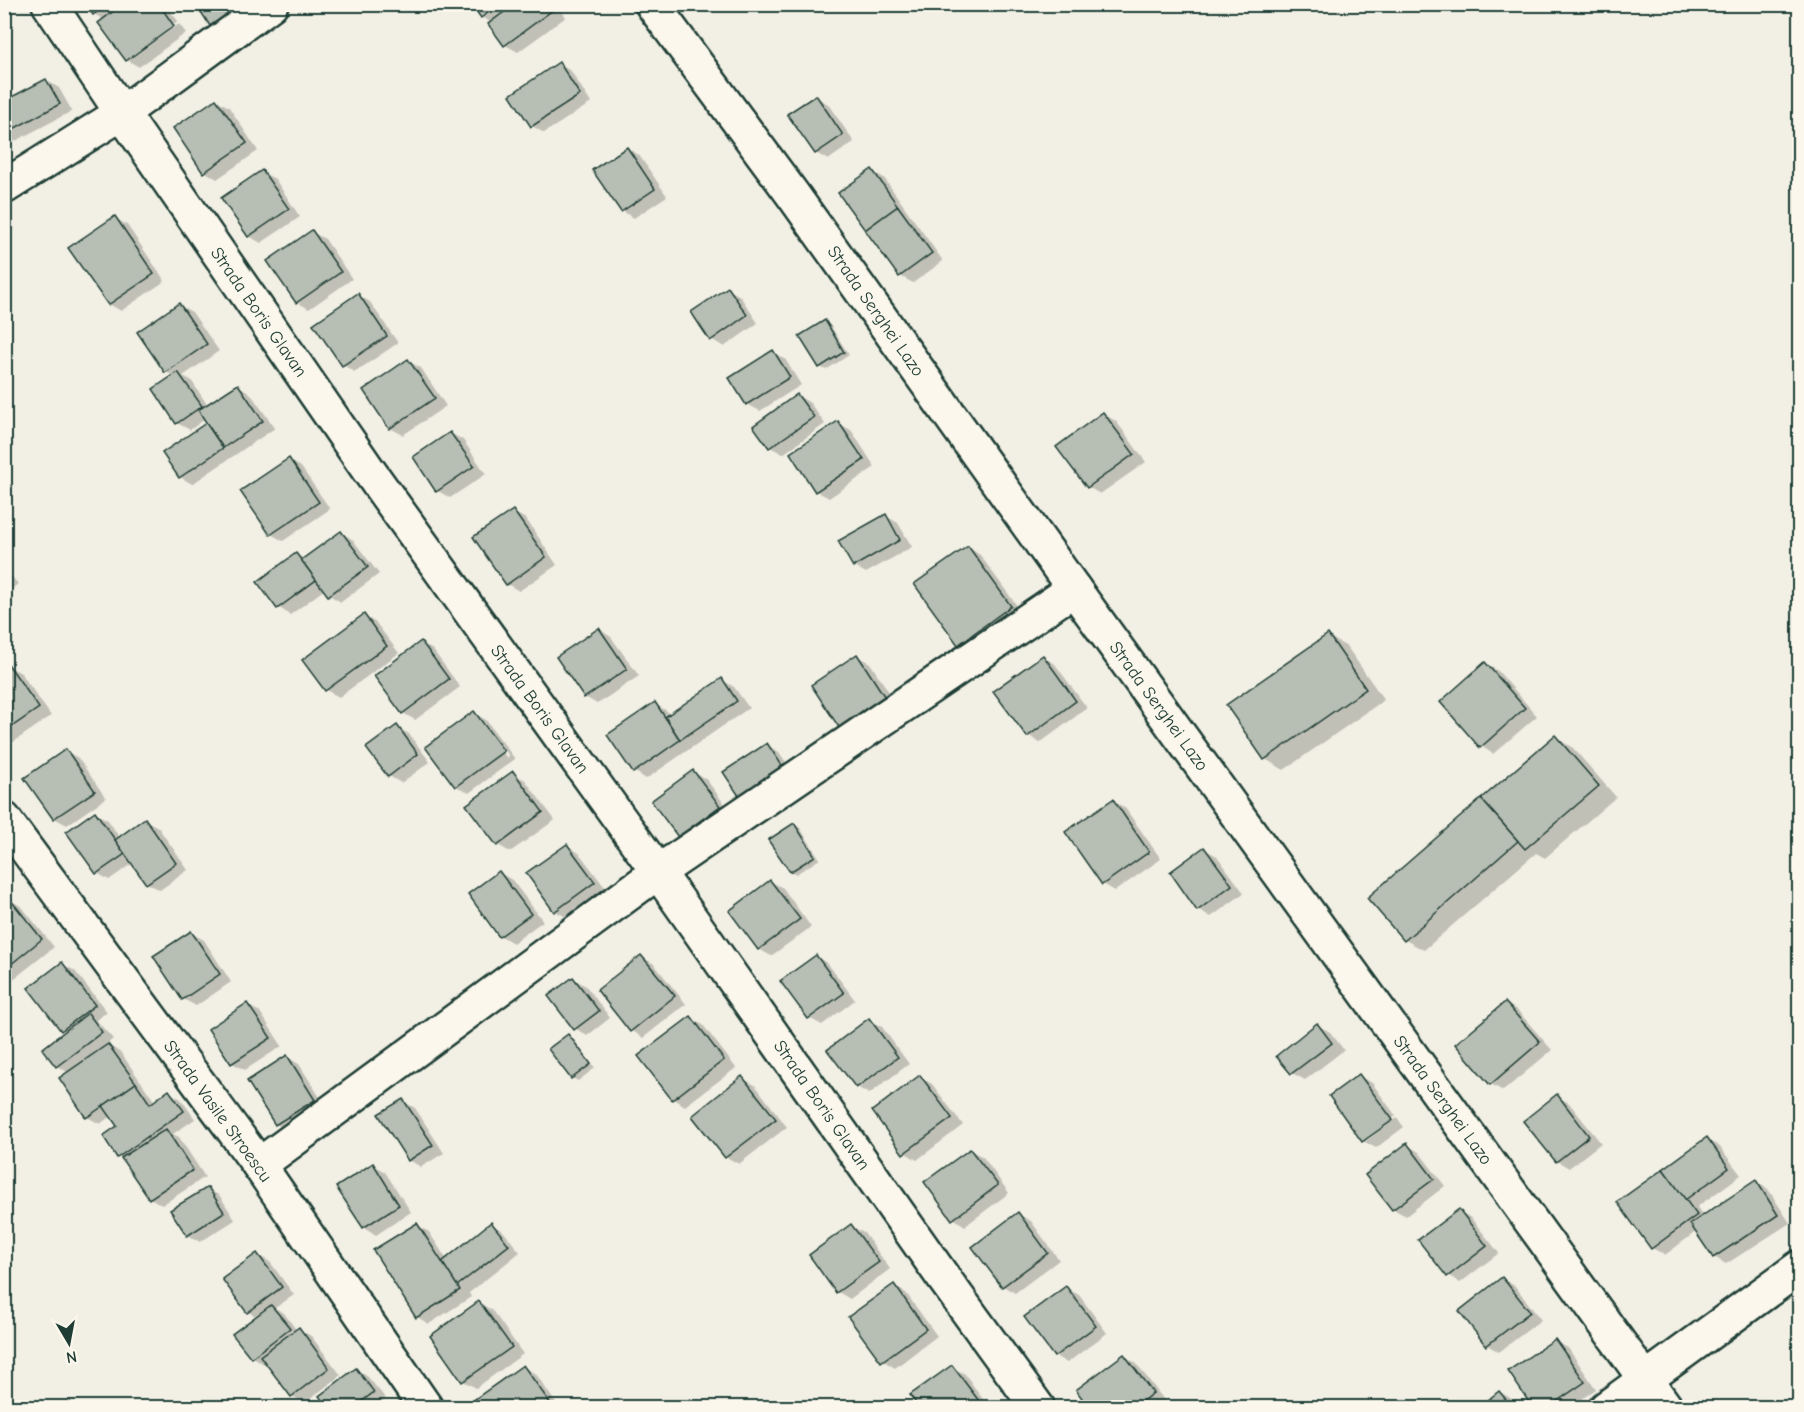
<svg xmlns="http://www.w3.org/2000/svg" width="1804" height="1412" font-family="'Comic Neue',sans-serif">
<style>
.shadow{fill:#0003;fill-rule:evenodd}
.building{fill:#b7beb3;stroke:#1f3d34;stroke-width:1.5}
.lines{fill:none;stroke-linecap:round;stroke-linejoin:round}
.minor-casing{stroke:#1f3d34;stroke-width:38}
.minor{stroke:#fbf7ec;stroke-width:33}
.labels{text-anchor:middle;stroke-width:4.5;stroke-linejoin:round;paint-order:stroke}
.street-label{font-size:18px;fill:#1f3d34;stroke:#fbf7ec}
</style>
<rect width="100%" height="100%" fill="#f2f0e5"/>
<filter id="ink" filterUnits="userSpaceOnUse"><feTurbulence type="fractalNoise" baseFrequency=".0167" numOctaves="2"/><feDisplacementMap in="SourceGraphic" scale="12" xChannelSelector="R" yChannelSelector="G"/><feConvolveMatrix kernelMatrix="1 2 1 2 8 2 1 2 1" color-interpolation-filters="sRGB"/></filter>
<g filter="url(#ink)">
<g class="shadow">
<polygon points="87,4 165,4 178,21 129,56 129,60 179,24 186,33 139,67 127,60 104,20 94,14"/>
<polygon points="198,4 234,4 243,18 224,32 211,24"/>
<polygon points="473,4 556,4 566,17 518,52 505,45 492,23 482,17"/>
<polygon points="559,64 571,71 591,103 544,133 532,126"/>
<polygon points="46,80 59,88 72,111 4,147 4,103"/>
<polygon points="816,97 828,104 854,142 828,160 816,153"/>
<polygon points="216,100 229,107 258,151 217,179 204,171"/>
<polygon points="627,148 639,155 667,196 634,218 622,211"/>
<polygon points="872,171 884,178 943,261 913,283 900,276"/>
<polygon points="262,172 275,179 300,217 261,243 249,236"/>
<polygon points="115,218 127,225 165,281 121,311 109,304"/>
<polygon points="312,232 325,239 352,279 309,309 297,302"/>
<polygon points="728,289 740,296 758,323 724,347 711,339"/>
<polygon points="358,295 370,302 398,343 355,372 343,365"/>
<polygon points="179,305 192,312 219,351 183,376 191,380 208,406 238,385 250,393 275,428 192,484 180,477 164,453 208,424 205,419 190,430 177,423 174,376 166,372"/>
<polygon points="825,322 830,325 849,355 826,370 820,367"/>
<polygon points="773,352 785,359 801,385 760,411 747,404"/>
<polygon points="408,361 421,368 446,406 403,435 390,428"/>
<polygon points="797,395 810,403 825,424 783,454 770,447"/>
<polygon points="1103,414 1116,421 1146,462 1100,494 1088,487"/>
<polygon points="838,423 851,430 875,467 829,498 816,491"/>
<polygon points="450,433 463,440 486,474 450,498 438,491 415,457"/>
<polygon points="289,460 301,467 330,509 283,541 271,534"/>
<polygon points="513,512 526,519 557,565 519,591 507,584"/>
<polygon points="886,516 898,523 912,547 866,573 854,566"/>
<polygon points="341,532 353,540 379,574 341,602 329,595 325,589 290,615 278,607 296,554 304,559"/>
<polygon points="968,547 980,555 1023,614 971,651 959,643"/>
<polygon points="4,567 18,584 4,595"/>
<polygon points="364,616 376,623 399,653 339,697 326,690"/>
<polygon points="599,629 611,637 639,676 597,704 585,697"/>
<polygon points="1328,636 1347,647 1384,700 1284,770 1265,759"/>
<polygon points="421,643 433,650 460,687 415,720 403,713"/>
<polygon points="857,656 870,663 902,712 813,686"/>
<polygon points="1043,657 1055,664 1087,708 1040,743 1028,735"/>
<polygon points="1486,664 1498,671 1537,716 1493,754 1481,746"/>
<polygon points="8,666 21,673 51,716 9,745 4,742 4,669"/>
<polygon points="722,680 734,687 749,708 646,779 634,771 655,704 667,711 670,715"/>
<path d="M474,713L486,720L515,759L469,793L456,786ZM479,721H483L509,756L507,758Z"/>
<polygon points="397,727 409,734 430,762 401,783 389,776"/>
<polygon points="1555,737 1573,748 1616,797 1545,858 1536,853 1424,950 1405,940"/>
<polygon points="767,745 779,752 794,774 752,802 740,795"/>
<polygon points="66,751 78,758 106,798 67,825 54,818 26,778"/>
<polygon points="693,772 706,779 731,813 691,843 679,836"/>
<polygon points="513,773 525,780 555,820 510,852 498,845"/>
<polygon points="1113,801 1125,808 1161,859 1115,891 1103,884"/>
<polygon points="95,813 108,820 120,838 145,820 158,827 188,870 160,890 147,883 133,863 109,880 97,873"/>
<polygon points="794,824 800,828 820,859 796,874 791,871"/>
<polygon points="567,845 579,853 607,890 568,918 555,911"/>
<polygon points="1204,849 1217,856 1244,893 1211,917 1198,909"/>
<polygon points="500,873 512,880 543,921 513,943 501,936 470,894"/>
<polygon points="770,881 783,888 811,927 771,956 759,949"/>
<polygon points="10,900 22,907 54,947 10,982 4,979 4,904"/>
<polygon points="191,933 204,940 231,982 196,1006 183,999"/>
<polygon points="816,956 828,964 855,1000 822,1025 809,1018 782,982"/>
<polygon points="642,957 654,964 686,1004 643,1038 631,1030"/>
<polygon points="62,964 75,971 107,1012 96,1020 113,1039 107,1044 121,1053 155,1102 169,1092 181,1099 195,1119 173,1134 179,1137 205,1177 162,1205 150,1198 124,1159 118,1156 119,1127 111,1116 100,1124 87,1117 69,1073 57,1066 67,1032 62,1029"/>
<polygon points="574,979 586,986 610,1018 587,1036 575,1028"/>
<polygon points="1506,1003 1518,1011 1552,1050 1503,1091 1491,1084"/>
<polygon points="247,1005 260,1012 282,1046 245,1070 232,1063"/>
<polygon points="691,1018 703,1025 736,1068 685,1106 673,1099"/>
<polygon points="869,1020 882,1027 909,1064 869,1094 857,1087"/>
<polygon points="1317,1025 1330,1032 1344,1050 1305,1080 1292,1073 1278,1056"/>
<polygon points="569,1036 574,1040 595,1068 578,1081 572,1078"/>
<polygon points="287,1057 299,1064 326,1107 288,1131 276,1124"/>
<polygon points="1359,1076 1372,1083 1396,1116 1366,1138 1366,1141 1397,1118 1404,1127 1376,1148 1363,1141"/>
<polygon points="920,1077 932,1084 963,1125 917,1160 904,1152"/>
<polygon points="742,1078 755,1085 787,1127 739,1164 726,1157 694,1116"/>
<polygon points="1557,1096 1569,1103 1601,1143 1569,1168 1557,1161"/>
<polygon points="403,1101 415,1108 444,1153 421,1167 409,1160"/>
<polygon points="1707,1139 1719,1146 1741,1175 1697,1207 1703,1216 1756,1182 1768,1189 1790,1223 1726,1264 1714,1257 1697,1231 1665,1255 1652,1248"/>
<polygon points="1407,1145 1419,1152 1445,1186 1406,1216 1393,1209 1367,1175"/>
<polygon points="970,1150 983,1157 1009,1193 965,1226 953,1218"/>
<polygon points="373,1165 385,1172 411,1212 376,1235 364,1227"/>
<polygon points="208,1189 220,1196 235,1220 200,1242 188,1235"/>
<polygon points="1459,1211 1471,1218 1499,1253 1460,1283 1448,1275"/>
<polygon points="1018,1214 1031,1221 1059,1260 1015,1293 1003,1286"/>
<polygon points="491,1224 503,1231 520,1252 469,1293 471,1297 429,1324 417,1317 417,1225 429,1232 447,1260"/>
<polygon points="851,1226 864,1233 890,1269 850,1299 838,1292 811,1255"/>
<polygon points="258,1255 270,1262 294,1295 275,1308 284,1313 297,1331 299,1329 311,1336 341,1375 305,1403 292,1396 266,1362 264,1364 252,1357 258,1317 248,1312"/>
<polygon points="1502,1279 1515,1286 1541,1320 1499,1352 1487,1345"/>
<polygon points="894,1286 906,1293 937,1336 895,1368 882,1360"/>
<polygon points="1066,1288 1079,1295 1107,1333 1067,1363 1055,1356"/>
<polygon points="479,1303 492,1310 523,1354 476,1388 463,1381"/>
<polygon points="1555,1341 1568,1348 1596,1389 1569,1408 1535,1408"/>
<polygon points="1124,1356 1136,1363 1164,1400 1154,1408 1091,1408"/>
<polygon points="523,1367 536,1374 559,1408 483,1408"/>
<polygon points="952,1367 965,1374 989,1408 921,1408"/>
<polygon points="356,1369 368,1377 386,1399 375,1408 330,1408"/>
<polygon points="1500,1392 1512,1399 1518,1408 1480,1408"/>
</g>
<g class="building">
<polygon points="85,4 108,4 93,15"/>
<polygon points="123,4 159,4 174,26 126,61 98,23"/>
<polygon points="196,4 228,4 232,11 210,26"/>
<polygon points="471,4 499,4 481,18"/>
<polygon points="515,4 550,4 554,9 504,46 488,24"/>
<polygon points="559,62 580,95 531,127 510,95"/>
<polygon points="46,79 60,104 4,134 4,101"/>
<polygon points="816,95 843,135 815,154 787,114"/>
<polygon points="216,99 247,143 203,173 173,128"/>
<polygon points="627,147 655,189 621,212 592,170"/>
<polygon points="872,169 898,206 865,230 838,193"/>
<polygon points="262,170 289,209 248,237 221,198"/>
<polygon points="898,206 932,253 899,277 865,230"/>
<polygon points="115,216 154,274 108,305 68,248"/>
<polygon points="312,230 341,272 296,303 267,261"/>
<polygon points="728,287 747,315 710,341 691,312"/>
<polygon points="358,293 387,336 342,366 313,324"/>
<polygon points="179,303 207,344 165,373 137,332"/>
<polygon points="825,320 844,352 819,368 799,336"/>
<polygon points="773,350 790,377 746,405 729,378"/>
<polygon points="408,359 435,398 389,429 363,390"/>
<polygon points="178,372 202,406 176,424 153,389"/>
<polygon points="238,384 263,421 223,448 198,410"/>
<polygon points="797,394 814,417 769,448 753,426"/>
<polygon points="1103,412 1134,454 1087,488 1056,447"/>
<polygon points="838,421 864,460 815,492 790,453"/>
<polygon points="206,423 223,448 179,478 162,453"/>
<polygon points="450,432 474,466 436,492 413,457"/>
<polygon points="289,458 319,502 270,535 240,491"/>
<polygon points="513,510 546,557 506,585 473,537"/>
<polygon points="886,514 900,540 853,567 838,541"/>
<polygon points="341,531 368,567 328,596 301,560"/>
<polygon points="968,546 1011,606 958,645 914,584"/>
<polygon points="296,553 316,580 277,609 257,582"/>
<polygon points="364,614 387,646 325,691 302,660"/>
<polygon points="599,628 627,669 584,698 556,657"/>
<polygon points="1328,634 1366,689 1264,760 1226,705"/>
<polygon points="421,641 449,679 402,714 374,676"/>
<polygon points="857,654 890,705 844,735 811,685"/>
<polygon points="1043,655 1076,701 1027,737 993,691"/>
<polygon points="1485,662 1525,708 1480,748 1440,702"/>
<polygon points="8,664 39,708 4,732 4,667"/>
<polygon points="722,678 737,701 680,740 665,717"/>
<polygon points="655,702 680,740 633,773 607,735"/>
<polygon points="474,711 504,751 455,787 425,747"/>
<polygon points="397,725 418,754 388,777 366,748"/>
<polygon points="1555,735 1599,786 1525,849 1481,799"/>
<polygon points="767,743 783,767 739,796 723,772"/>
<polygon points="66,749 95,791 53,819 24,778"/>
<polygon points="693,770 720,806 678,837 651,801"/>
<polygon points="513,771 543,812 497,846 466,805"/>
<polygon points="1113,799 1149,852 1102,885 1065,832"/>
<polygon points="1481,799 1518,841 1404,941 1367,898"/>
<polygon points="95,811 125,854 96,874 66,832"/>
<polygon points="145,818 176,863 146,884 115,840"/>
<polygon points="794,823 815,856 790,872 768,840"/>
<polygon points="567,844 595,882 554,912 526,873"/>
<polygon points="1204,847 1232,885 1197,911 1170,872"/>
<polygon points="499,871 531,914 499,937 468,894"/>
<polygon points="770,880 800,919 758,950 729,911"/>
<polygon points="9,898 42,939 4,970 4,902"/>
<polygon points="191,931 220,974 182,1000 153,956"/>
<polygon points="641,955 675,996 630,1032 597,990"/>
<polygon points="816,955 844,993 808,1019 780,981"/>
<polygon points="62,962 95,1005 61,1031 28,988"/>
<polygon points="573,977 599,1011 574,1030 548,996"/>
<polygon points="1505,1002 1540,1042 1490,1085 1455,1044"/>
<polygon points="247,1003 271,1038 231,1064 208,1029"/>
<polygon points="88,1013 102,1032 56,1067 42,1049"/>
<polygon points="691,1016 724,1060 672,1100 638,1056"/>
<polygon points="869,1018 898,1057 856,1088 827,1050"/>
<polygon points="1317,1023 1332,1043 1291,1074 1276,1056"/>
<polygon points="568,1034 591,1064 571,1079 548,1049"/>
<polygon points="108,1044 136,1083 86,1118 59,1078"/>
<polygon points="287,1055 315,1100 275,1125 247,1081"/>
<polygon points="1359,1074 1393,1120 1362,1142 1329,1096"/>
<polygon points="920,1075 952,1118 903,1154 872,1111"/>
<polygon points="742,1076 776,1119 725,1158 692,1116"/>
<polygon points="136,1083 150,1104 169,1090 184,1111 117,1158 103,1136 117,1126 103,1106"/>
<polygon points="1557,1094 1589,1136 1556,1162 1523,1121"/>
<polygon points="403,1099 433,1145 408,1161 378,1114"/>
<polygon points="1800,1128 1800,1144 1792,1133"/>
<polygon points="166,1129 193,1170 149,1199 121,1158"/>
<polygon points="1707,1137 1729,1168 1685,1200 1663,1169"/>
<polygon points="1407,1143 1434,1179 1392,1210 1365,1175"/>
<polygon points="970,1149 998,1185 952,1220 924,1182"/>
<polygon points="373,1163 399,1205 363,1228 336,1187"/>
<polygon points="1663,1169 1697,1215 1651,1249 1617,1202"/>
<polygon points="1756,1180 1778,1215 1713,1258 1690,1224"/>
<polygon points="208,1187 224,1212 187,1236 170,1210"/>
<polygon points="1459,1209 1487,1246 1447,1277 1418,1240"/>
<polygon points="1018,1212 1048,1253 1002,1287 972,1247"/>
<polygon points="491,1222 509,1245 457,1286 442,1262"/>
<polygon points="417,1223 460,1290 416,1318 373,1250"/>
<polygon points="851,1224 879,1262 836,1293 809,1255"/>
<polygon points="257,1253 282,1287 247,1313 222,1279"/>
<polygon points="1502,1277 1530,1312 1486,1346 1459,1311"/>
<polygon points="894,1284 926,1329 881,1362 848,1317"/>
<polygon points="1066,1286 1096,1326 1054,1357 1024,1317"/>
<polygon points="479,1301 512,1347 462,1382 430,1336"/>
<polygon points="271,1305 290,1328 251,1358 232,1334"/>
<polygon points="299,1327 329,1368 291,1397 260,1356"/>
<polygon points="1555,1339 1585,1382 1547,1408 1533,1408 1508,1371"/>
<polygon points="1124,1354 1153,1393 1133,1408 1089,1408 1076,1390"/>
<polygon points="523,1365 553,1407 481,1408 475,1399"/>
<polygon points="952,1365 982,1405 979,1408 919,1408 910,1395"/>
<polygon points="356,1368 374,1392 353,1408 328,1408 319,1396"/>
<polygon points="1499,1391 1513,1408 1478,1408"/>
</g>
<g class="lines">
<g class="minor-casing">
<g id="minor">
<polyline points="49,4 122,113 369,471 658,872 940,1273 1038,1408"/>
<polyline points="652,4 793,195 1074,589 1666,1408"/>
<polyline points="4,187 122,113 271,4"/>
<polyline points="4,819 259,1165 426,1408"/>
<polyline points="259,1165 658,872 1074,589"/>
<polyline points="1606,1408 1800,1267"/>
</g>
</g>
<use href="#minor" class="minor"/>
</g>
</g>
<g class="labels">
<g class="street-label">
<text transform="translate(876 311) rotate(55)" y="6">Strada Serghei Lazo</text>
<text transform="translate(259 312) rotate(55)" y="6">Strada Boris Glavan</text>
<text transform="translate(1159 706) rotate(54)" y="6">Strada Serghei Lazo</text>
<text transform="translate(540 709) rotate(54)" y="6">Strada Boris Glavan</text>
<text transform="translate(1443 1100) rotate(54)" y="6">Strada Serghei Lazo</text>
<text transform="translate(822 1105) rotate(55)" y="6">Strada Boris Glavan</text>
<text transform="translate(218 1111) rotate(54)" y="6">Strada Vasile Stroescu</text>
</g>
</g>
<rect width="1804" height="1412" fill="none" stroke="#fbf7ec" stroke-width="24"/>
<rect x="12" y="12" width="1780" height="1388" fill="none" stroke="#1f3d34" stroke-width="2" filter="url(#ink)"/>
<g transform="translate(69 1343) rotate(170)" stroke="#fbf7ec" stroke-width="4.5" paint-order="stroke">
<path d="M0-4.5L10 22L0 15L-10 22Z" fill="#1f3d34"/>
<text y="-9" font-size="16" font-weight="bold" text-anchor="middle" fill="#1f3d34">N</text>
</g>
</svg>
